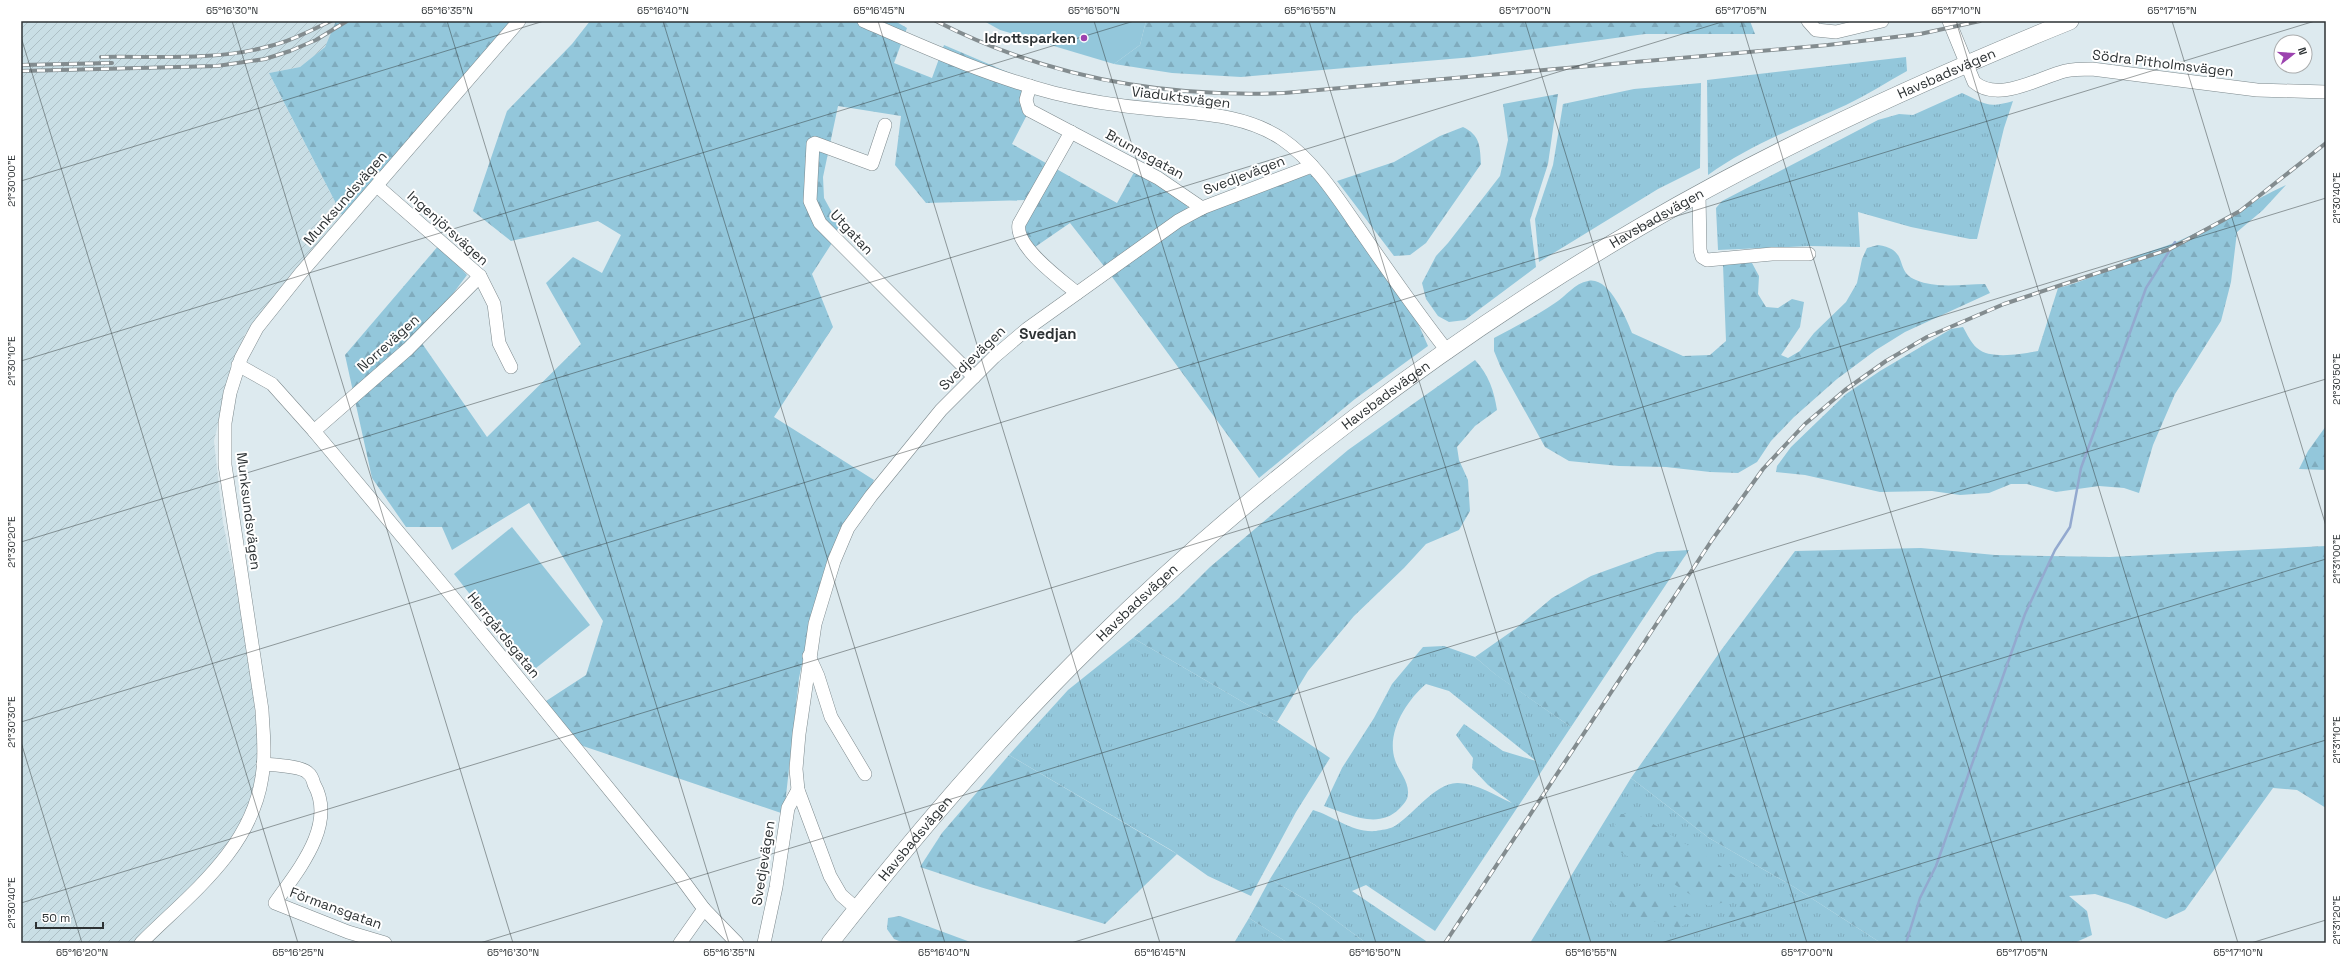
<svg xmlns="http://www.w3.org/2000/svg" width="2347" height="964" font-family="'Space Grotesk',sans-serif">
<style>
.industrial{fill:url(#industrial-furrows)}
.grass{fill:url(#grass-tufts)}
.forest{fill:url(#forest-firs)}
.park{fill:#93c7db}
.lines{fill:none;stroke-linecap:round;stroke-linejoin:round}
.stream{stroke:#93a9cf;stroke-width:2.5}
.minor-casing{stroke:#7d898d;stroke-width:14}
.major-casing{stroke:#7d898d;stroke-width:18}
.minor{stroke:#fff;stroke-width:13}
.major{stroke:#fff;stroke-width:17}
.rail-casing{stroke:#838c8f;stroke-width:4}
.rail{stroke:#fff;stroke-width:2.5;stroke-dasharray:8;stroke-linecap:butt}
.ticks{fill:none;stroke:#2d3234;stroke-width:1;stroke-opacity:0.45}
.poi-dot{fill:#9c43af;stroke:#fff;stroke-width:1.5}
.labels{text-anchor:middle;stroke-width:4;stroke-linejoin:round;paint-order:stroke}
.poi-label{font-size:14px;font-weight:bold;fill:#2d3234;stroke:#fff;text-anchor:end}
.street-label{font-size:14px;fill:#2d3234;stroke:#fff}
.neighbourhood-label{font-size:15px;font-weight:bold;fill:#2d3234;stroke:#fff}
.neatline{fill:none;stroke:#2d3234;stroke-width:1.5}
.ticks-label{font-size:10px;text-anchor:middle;fill:#2d3234}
</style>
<defs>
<pattern id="industrial-furrows" width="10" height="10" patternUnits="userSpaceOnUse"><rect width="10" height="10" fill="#c9dee5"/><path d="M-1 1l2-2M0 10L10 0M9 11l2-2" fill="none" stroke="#adbfc5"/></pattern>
<pattern id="grass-tufts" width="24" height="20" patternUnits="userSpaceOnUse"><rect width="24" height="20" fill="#93c7db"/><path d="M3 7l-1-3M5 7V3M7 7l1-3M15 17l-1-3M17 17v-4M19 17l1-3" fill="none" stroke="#7fabbd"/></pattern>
<pattern id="forest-firs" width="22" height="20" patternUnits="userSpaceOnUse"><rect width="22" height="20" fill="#93c7db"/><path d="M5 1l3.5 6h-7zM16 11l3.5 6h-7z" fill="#7fabbd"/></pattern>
</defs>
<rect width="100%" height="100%" fill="#ddeaef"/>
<polygon class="industrial" points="21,21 336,21 325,47 300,67 269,73 346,223 245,334 233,361 214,441 223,523 241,607 252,677 260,769 243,830 141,943 21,943"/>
<g class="grass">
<path d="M1906,57L1907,71C1887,82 1867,95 1846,105C1799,126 1750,145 1708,175L1707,80Z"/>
<polygon points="1701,83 1700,168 1658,189 1539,262 1535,219 1553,165 1563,104 1634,89"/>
<path d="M1962,93C1985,103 1986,109 2013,101L2004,128L1977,239H1970L1911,227L1858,212L1860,247L1810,246L1718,250L1716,208L1722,201L1878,120L1899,114L1913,115Z"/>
<polygon points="1133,638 1277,722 1330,758 1296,812 1251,896 1208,876 1171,850 1009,755 1068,690"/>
<path d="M1444,646L1475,657L1495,674L1571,727L1435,931L1366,885L1352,891L1426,941L1425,943H1366L1315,905L1270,879L1313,810C1334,816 1352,833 1376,831C1381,830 1389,829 1393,827C1412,817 1435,782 1458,783C1479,784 1494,795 1512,803L1488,785L1472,768L1473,758L1456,735L1464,724L1503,751L1536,761L1449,691L1426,684C1406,701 1386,733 1395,760C1398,770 1409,781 1408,794C1408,800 1403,805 1399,809C1378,830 1348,814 1324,806L1342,768L1374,718L1392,684L1423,647Z"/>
<polygon points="1631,778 1709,838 1794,887 1881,943 1530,943"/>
<polygon points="1249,918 1288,943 1234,943"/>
</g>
<g class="forest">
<polygon points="336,21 521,21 346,223 269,73 300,67 325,47"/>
<polygon points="590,21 895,21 907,28 894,63 932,78 944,45 1026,80 1031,107 1012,144 1117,203 1137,167 1180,197 1194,216 1292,179 1323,171 1410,305 1428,346 1355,399 1259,478 1107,270 1070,223 1035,247 1025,232 1026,200 926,203 895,165 901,116 838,106 823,177 824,198 841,229 812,274 833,327 774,417 874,480 813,613 799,678 784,814 580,745 543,703 586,675 603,621 529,503 452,550 442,527 406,527 372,478 345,355 439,245 467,275 419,339 487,437 581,344 546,283 573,257 602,273 621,235 598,221 511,241 473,211 507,111 572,44"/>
<polygon points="1146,21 1750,21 1755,34 1645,34 1473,57 1241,77 1172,73 1114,64 1140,45"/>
<polygon points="1558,94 1548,164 1530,220 1536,267 1465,320 1449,322 1438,316 1426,299 1422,283 1436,256 1448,243 1500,176 1508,140 1503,104"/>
<path d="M1463,127C1480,135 1480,146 1481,164L1426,243L1410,255L1394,256L1337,181L1394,162L1440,136Z"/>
<path d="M2286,185L2263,210L2237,232L2231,282L2221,321L2175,394L2153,445L2139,493L2124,488L2099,486L2056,492L2027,484H2011L1989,493L1960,495L1932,491L1880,492L1805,475L1776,472L1777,466L1791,447L1846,394L1880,371L1951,329L1963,327C1967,334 1971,343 1977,348C1990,360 2022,354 2038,351L2058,288C2084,282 2107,270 2131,258C2148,251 2167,247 2183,239C2219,223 2251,201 2286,185Z"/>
<path d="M1878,245C1911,250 1893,271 1916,280C1937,289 1963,284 1985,284L1990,293L1905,332L1876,350L1837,379L1794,417L1771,441L1757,462L1738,473L1710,472L1666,467L1619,466L1569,461L1545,447L1501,368L1494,351V338C1515,327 1536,316 1555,303C1566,296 1575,283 1588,281C1609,276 1626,318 1632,333L1683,356L1710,355L1726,341L1723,265L1736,262L1752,263L1759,276L1758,294L1766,307L1778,308L1792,299L1804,302L1800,327L1781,355L1788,358L1800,351L1814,333L1846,302L1857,283L1862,259L1867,248Z"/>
<path d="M1475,360C1489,375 1494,391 1497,410L1475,426L1457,447L1459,460L1468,480L1470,511L1459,530L1426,544L1404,568L1354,616L1308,671L1277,722L1133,638L1178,599L1210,567L1348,450Z"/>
<polygon points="2326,426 2326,470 2299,469 2308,451"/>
<polygon points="2326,546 2326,808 2297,790 2273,788 2185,910 2166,919 2128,904 2095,894 2069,896 2087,911 2092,935 2074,943 1881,943 1794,887 1709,838 1631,778 1722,649 1795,551 1921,548 1995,555 2110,557"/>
<polygon points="1689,550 1571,727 1496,675 1475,657 1515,629 1552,598 1591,576 1657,552"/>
<polygon points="1009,755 1177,854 1105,924 980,887 920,867 942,833"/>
<polygon points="1621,814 1637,814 1718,864 1767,900 1768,912 1759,910 1746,930 1725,916 1741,905 1734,900 1708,906 1646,866 1605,844"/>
<polygon points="1270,879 1315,905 1366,943 1288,943 1249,918"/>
<polygon points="1645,885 1694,919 1678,929 1662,918 1648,925 1606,899 1610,892"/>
<polygon points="900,916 973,943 904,943 894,939 887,929 888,918"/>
</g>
<g class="park">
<polygon points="984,21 1146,21 1140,45 1114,64 1000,30"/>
<polygon points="512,527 590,625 531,672 454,574"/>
</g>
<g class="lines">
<polyline class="stream" points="1906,943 1920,898 1936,866 2025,614 2055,550 2070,527 2081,468 2146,288 2175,242"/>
<g class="minor-casing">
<g id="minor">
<path d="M864,21C926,48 988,76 1054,93C1086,101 1119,106 1152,109C1197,114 1243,113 1282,139C1317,163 1340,202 1364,236C1391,275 1418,314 1448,352"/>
<polyline points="1808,21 1816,30 1836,32 1882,21"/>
<path d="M1949,21L1974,82C1998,103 2038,78 2065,71C2074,69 2083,69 2092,69L2257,90L2326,92"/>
<polyline points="1030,86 1026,100 1029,110 1158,178 1202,208"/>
<polyline points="885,125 872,164 815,143 813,144 810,201 820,223 974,377"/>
<path d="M1071,132L1019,224C1014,246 1061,280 1077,293"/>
<polyline points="377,186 480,276 494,304 499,343 511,367"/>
<polyline points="1699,194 1700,250 1702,257 1707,260 1772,254 1809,254"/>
<polyline points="238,365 272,384 314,431 451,595 679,875 704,909 680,943"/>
<polyline points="314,431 408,349 480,276"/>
<polyline points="809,656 818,676 831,717 865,774"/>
<path d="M263,764C273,765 302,766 308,773C311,775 313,780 314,784C337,825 298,870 275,903L348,932L385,943"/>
<polyline points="704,909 737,943"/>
<polyline points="857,909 841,895 830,876 798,790 796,769 799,734 815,624 834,561 848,528 871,496 941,410 994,357 1027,329 1178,221 1202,208 1312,166"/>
<path d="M141,943C190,894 251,850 262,777C266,754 263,732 262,710L225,465V423L230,393L241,358L257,328L300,274L519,21"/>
<polyline points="764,943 776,887 788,808 798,790"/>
</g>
</g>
<g class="major-casing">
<g id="major">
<path id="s1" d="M830,943C913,837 999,736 1095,642C1255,484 1450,337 1645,224C1781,145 1924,80 2070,21"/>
</g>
</g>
<use href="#minor" class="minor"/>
<use href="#major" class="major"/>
<g class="rail-casing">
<g id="rail">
<path d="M936,21C1045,77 1162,98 1284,93L1828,45L1920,34L1980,21"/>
<path d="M101,57C154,56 215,61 266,47C289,42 310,31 331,21"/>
<polyline points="21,65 112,63"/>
<polyline points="21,71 217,66 265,59 290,51 316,40 347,21"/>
<polyline points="1445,943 1712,540 1763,469 1805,424 1845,390 1886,361 1927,337 2004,304 2170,249 2240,211 2326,143"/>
</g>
</g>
<use href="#rail" class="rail"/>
</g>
<path class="ticks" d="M232,21L513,943M447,21L729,943M663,21L945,943M878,21L1160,943M1094,21L1376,943M1309,21L1591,943M1525,21L1807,943M1741,21L2022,943M1956,21L2238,943M2172,21L2326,526M21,37L298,943M21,181L544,21M21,361L1134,21M21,542L1725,21M21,722L2315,21M21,742L82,943M21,903L2326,198M480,943L2326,379M1071,943L2326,559M1661,943L2326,740M2251,943L2326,920"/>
<circle class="poi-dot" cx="1084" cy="38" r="4"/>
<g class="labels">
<g class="poi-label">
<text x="1076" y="43">Idrottsparken</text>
</g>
<g class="street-label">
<text transform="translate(2163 63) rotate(7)" y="5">Södra Pitholmsvägen</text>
<text dy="5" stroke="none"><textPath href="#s1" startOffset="1431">Havsbadsvägen</textPath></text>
<text transform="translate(1181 97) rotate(7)" y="5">Viaduktsvägen</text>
<text transform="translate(1145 154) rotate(29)" y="5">Brunnsgatan</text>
<text transform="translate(1244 175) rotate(-21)" y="5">Svedjevägen</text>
<text transform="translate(345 198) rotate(-49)" y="5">Munksundsvägen</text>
<text dy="5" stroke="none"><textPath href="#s1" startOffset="1107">Havsbadsvägen</textPath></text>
<text transform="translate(448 228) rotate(42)" y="5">Ingenjörsvägen</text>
<text transform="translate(852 232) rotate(47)" y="5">Utgatan</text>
<text transform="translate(388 343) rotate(-42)" y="5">Norrevägen</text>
<text transform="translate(972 358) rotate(-44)" y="5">Svedjevägen</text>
<text dy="5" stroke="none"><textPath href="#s1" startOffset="783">Havsbadsvägen</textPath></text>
<text transform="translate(249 511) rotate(83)" y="5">Munksundsvägen</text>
<text dy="5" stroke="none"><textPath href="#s1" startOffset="459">Havsbadsvägen</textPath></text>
<text transform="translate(504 635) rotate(51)" y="5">Herrgårdsgatan</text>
<text dy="5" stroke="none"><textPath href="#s1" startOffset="135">Havsbadsvägen</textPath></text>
<text transform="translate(763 863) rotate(-81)" y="5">Svedjevägen</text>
<text transform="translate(336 908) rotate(20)" y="5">Förmansgatan</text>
</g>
<g class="neighbourhood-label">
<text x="1048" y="339">Svedjan</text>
</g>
</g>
<rect width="2347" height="964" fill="none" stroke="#ffffff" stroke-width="44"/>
<g transform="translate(2293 54) rotate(73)"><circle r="19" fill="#ffffff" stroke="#abadae"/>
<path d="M0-3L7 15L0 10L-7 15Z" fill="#9c43af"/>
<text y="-6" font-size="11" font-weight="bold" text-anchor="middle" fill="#2d3234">N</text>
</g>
<path d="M36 922v6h67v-6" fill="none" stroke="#2d3234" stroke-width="2"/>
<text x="42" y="922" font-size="12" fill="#2d3234" stroke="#ffffff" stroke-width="3" paint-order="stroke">50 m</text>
<rect x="22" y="22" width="2303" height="920" class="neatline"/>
<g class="ticks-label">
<text x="232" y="14">65°16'30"N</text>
<text x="447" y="14">65°16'35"N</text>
<text x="663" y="14">65°16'40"N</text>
<text x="879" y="14">65°16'45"N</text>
<text x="1094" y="14">65°16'50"N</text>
<text x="1310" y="14">65°16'55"N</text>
<text x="1525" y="14">65°17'00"N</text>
<text x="1741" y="14">65°17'05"N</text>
<text x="1956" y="14">65°17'10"N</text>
<text x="2172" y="14">65°17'15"N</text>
<text transform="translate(11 181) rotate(-90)" y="4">21°30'00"E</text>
<text transform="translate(2336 198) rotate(-90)" y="4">21°30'40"E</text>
<text transform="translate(11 361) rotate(-90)" y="4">21°30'10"E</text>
<text transform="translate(2336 379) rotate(-90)" y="4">21°30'50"E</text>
<text transform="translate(11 542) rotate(-90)" y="4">21°30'20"E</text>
<text transform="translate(2336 559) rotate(-90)" y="4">21°31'00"E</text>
<text transform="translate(11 722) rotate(-90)" y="4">21°30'30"E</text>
<text transform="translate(2336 740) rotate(-90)" y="4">21°31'10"E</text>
<text transform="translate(11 903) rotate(-90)" y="4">21°30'40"E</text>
<text transform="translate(2336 920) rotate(-90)" y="4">21°31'20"E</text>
<text x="82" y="956">65°16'20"N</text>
<text x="298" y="956">65°16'25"N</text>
<text x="513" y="956">65°16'30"N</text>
<text x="729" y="956">65°16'35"N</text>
<text x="944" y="956">65°16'40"N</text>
<text x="1160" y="956">65°16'45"N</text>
<text x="1375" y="956">65°16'50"N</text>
<text x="1591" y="956">65°16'55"N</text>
<text x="1807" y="956">65°17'00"N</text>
<text x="2022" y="956">65°17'05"N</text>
<text x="2238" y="956">65°17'10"N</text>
</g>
</svg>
